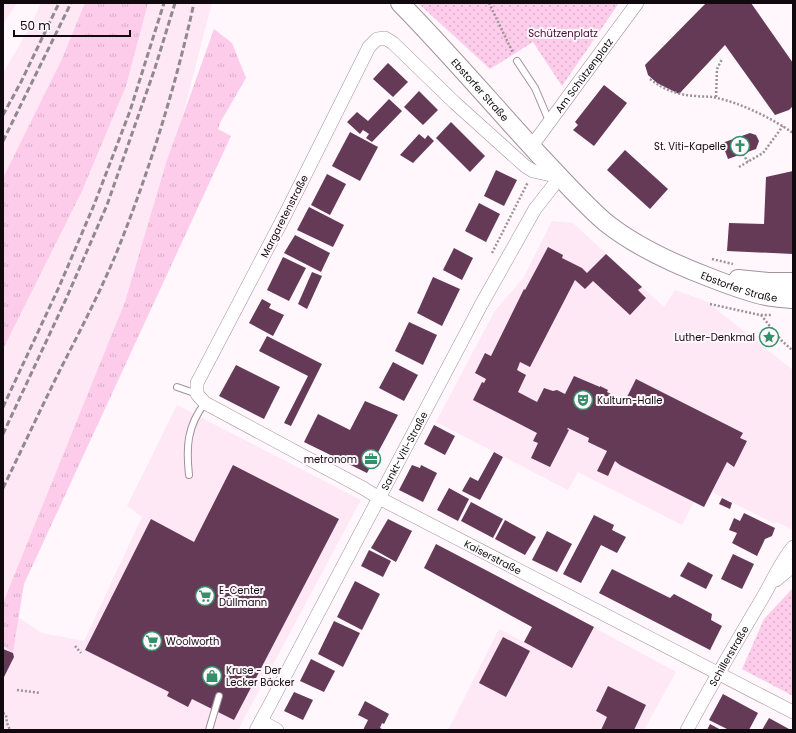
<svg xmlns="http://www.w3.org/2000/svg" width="796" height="733" font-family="Poppins,sans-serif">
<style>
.built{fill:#fee8f5}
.grass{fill:url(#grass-tufts)}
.park{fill:url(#park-dots)}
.building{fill:#653a57}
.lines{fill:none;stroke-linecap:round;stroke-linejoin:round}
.service-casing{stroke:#a3909c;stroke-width:8}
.minor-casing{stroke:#a3909c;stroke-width:14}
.secondary-casing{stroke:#a3909c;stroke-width:20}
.path{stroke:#9a9397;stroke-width:2.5;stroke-dasharray:2 2;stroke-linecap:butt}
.service{stroke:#fff;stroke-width:6}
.minor{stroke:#fff;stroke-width:13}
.secondary{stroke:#fff;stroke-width:18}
.rail{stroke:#90898e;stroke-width:3;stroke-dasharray:6 3;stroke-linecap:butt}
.labels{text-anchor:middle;stroke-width:4;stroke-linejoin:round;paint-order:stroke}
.park-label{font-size:10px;fill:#480d39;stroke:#fff7fc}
.street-label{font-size:10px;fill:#100a0e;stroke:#fff7fc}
.poi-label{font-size:10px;fill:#100a0e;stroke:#fff7fc;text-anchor:start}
</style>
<defs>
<pattern id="grass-tufts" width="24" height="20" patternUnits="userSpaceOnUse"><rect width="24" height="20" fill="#fdcceb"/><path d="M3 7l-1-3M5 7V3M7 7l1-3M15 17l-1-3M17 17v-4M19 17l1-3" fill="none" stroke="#d8aec8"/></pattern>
<pattern id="park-dots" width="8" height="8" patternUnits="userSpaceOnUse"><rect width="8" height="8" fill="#fdcceb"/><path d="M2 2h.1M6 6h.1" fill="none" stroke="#d8aec8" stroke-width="1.8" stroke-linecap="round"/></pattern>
</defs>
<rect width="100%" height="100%" fill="#fff7fc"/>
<g class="built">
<polygon points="3,3 17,3 3,24"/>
<polygon points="41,3 212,3 168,172 151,248 3,607 42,633 84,641 142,517 127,506 177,405 361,500 238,730 3,730 3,73 30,27"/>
<polygon points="552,221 573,223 664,307 675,290 706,301 793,370 793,528 791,529 777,522 775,524 712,492 704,507 694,502 682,525 578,472 568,490 436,422 494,312 524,277"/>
<polygon points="545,601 676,672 644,730 448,730 499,629 524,642"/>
</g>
<g class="grass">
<polygon points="85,3 148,3 126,86 82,191 3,349 3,178 62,59"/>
<polygon points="214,29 232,43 246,78 221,121 218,129 231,136 24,584 13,652 3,646 3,603 125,302 166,163"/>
</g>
<g class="park">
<polygon points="418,3 619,3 562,86 533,42 490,69"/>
<polygon points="793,588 793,696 742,669 764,619"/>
</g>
<g class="building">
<polygon points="706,3 751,3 793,63 793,106 789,110 775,115 725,45 679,94 657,83 648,75 645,65"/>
<polygon points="388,63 408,82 393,97 373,79"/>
<polygon points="604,85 627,103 594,146 573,130 578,125 575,122"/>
<polygon points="419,91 438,110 423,125 404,107"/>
<polygon points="389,99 402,111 372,142 366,138 369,134 363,130 360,134 347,122 357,112 368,121"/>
<polygon points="451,122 485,156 470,172 436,138"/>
<polygon points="350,132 378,147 360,181 332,166"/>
<polygon points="750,133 756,135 759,141 756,149 728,159 722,143"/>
<polygon points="419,134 425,139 428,135 434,141 413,163 400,155"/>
<polygon points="625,150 668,189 650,209 607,170"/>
<polygon points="496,170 517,180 504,206 484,196"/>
<polygon points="793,171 793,254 727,251 729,223 764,224 766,177"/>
<polygon points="327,174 346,184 330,215 311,205"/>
<polygon points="479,203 500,214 486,242 465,231"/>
<polygon points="309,207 344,225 333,247 297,230"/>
<polygon points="295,235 330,253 321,272 284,253"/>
<polygon points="548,247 563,255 562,258 582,268 587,273 606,254 642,287 638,290 646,298 630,315 593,281 585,289 575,280 530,367 520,362 517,370 526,375 518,392 537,402 544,388 553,391 557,390 565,394 574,376 600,387 600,386 608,390 607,392 625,401 636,379 743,433 740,438 747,441 734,467 727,462 704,507 620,465 615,461 608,476 597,471 607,451 588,442 589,438 568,428 567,429 569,430 550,467 531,458 538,443 533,441 537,433 473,400 482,382 484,383 486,379 475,373 485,353 491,356 524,289 525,290"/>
<polygon points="454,248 473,258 462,280 443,270"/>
<polygon points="283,257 306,268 289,301 267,290"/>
<polygon points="312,272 322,276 307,309 298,304"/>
<polygon points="433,277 460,289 442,326 417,313"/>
<polygon points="262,299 271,304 269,308 284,315 273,336 249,323"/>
<polygon points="409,322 437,335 423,365 395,351"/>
<polygon points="267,336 322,364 291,426 284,423 308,376 259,351"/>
<polygon points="393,362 418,375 404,401 379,388"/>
<polygon points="236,365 280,387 264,419 219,396"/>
<polygon points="365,401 398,415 367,473 304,442 318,414 350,430"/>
<polygon points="434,425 455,436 445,455 424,444"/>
<polygon points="494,452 503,457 480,500 462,491 470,477 478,481"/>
<polygon points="233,465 339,519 234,720 192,699 188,707 167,696 169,692 85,650 151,519 194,542"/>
<polygon points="412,465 420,468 421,465 437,473 423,502 399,490"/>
<polygon points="449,488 469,499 458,521 437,510"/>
<polygon points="722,498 732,503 730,509 719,504"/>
<polygon points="471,502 503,519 493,538 461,521"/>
<polygon points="744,513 775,528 772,536 765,539 757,556 732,543 737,533 729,530 734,518 740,521"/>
<polygon points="594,515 614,525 612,530 626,537 617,553 601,545 581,583 563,574"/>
<polygon points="388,519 412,531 396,562 371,548"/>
<polygon points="505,520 536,537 525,555 495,539"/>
<polygon points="547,531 572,544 557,572 532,560"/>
<polygon points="436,544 594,627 572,668 524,642 532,627 424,568"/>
<polygon points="369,550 391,561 383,577 361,566"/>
<polygon points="733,554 754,564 742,589 721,579"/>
<polygon points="688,562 713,575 706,589 680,576"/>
<polygon points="612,569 670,598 674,594 712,614 711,620 722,626 710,650 599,593"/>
<polygon points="355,581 380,594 362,630 337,617"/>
<polygon points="334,621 360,633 343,667 318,654"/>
<polygon points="503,637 530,651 506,697 479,683"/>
<polygon points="3,649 13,653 14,657 3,679"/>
<polygon points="311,659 335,671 324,692 300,681"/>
<polygon points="608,686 646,705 634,730 601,730 607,717 596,711"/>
<polygon points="294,692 313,700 303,720 284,711"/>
<polygon points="723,694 758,713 749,730 729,730 709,720"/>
<polygon points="365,701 389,714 384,724 382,723 380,728 384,730 363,730 368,720 358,715"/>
<polygon points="769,718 789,729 788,730 762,730"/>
<polygon points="710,724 721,730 707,730"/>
</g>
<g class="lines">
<g class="service-casing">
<g id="service">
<polyline points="517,61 535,88 549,121"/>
<polyline points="177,387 197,394"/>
<path d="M189,475C186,447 187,426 205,403"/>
<polyline points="209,730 219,696"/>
</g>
</g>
<g class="minor-casing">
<g id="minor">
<path id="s1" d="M531,147L637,3"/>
<polyline points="776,580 793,566"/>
<polyline points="261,721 277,730"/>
<path id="s2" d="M256,730L268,708L481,305L535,209L560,177L533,171L525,166L455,103L393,43L385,38L377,39L369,47L285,215L197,383V394L205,403L363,488L379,498L793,712"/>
<path id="s3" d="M687,730C711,685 737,641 763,597C773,580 781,561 793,547"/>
</g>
</g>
<g class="secondary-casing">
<g id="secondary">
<path id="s4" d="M400,3C449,53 494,106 541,157C562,179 582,202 605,222C636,247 674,264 711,278C729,285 747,292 766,296C775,298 784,298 793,299"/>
<polyline points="738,279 768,282 793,282"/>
</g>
</g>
<g class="path">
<polyline points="489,3 513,53"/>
<path d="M650,79C664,90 678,95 696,96C703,97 710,96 717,98C741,103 773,119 793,133"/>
<polyline points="716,97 717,69 722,59"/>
<polyline points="743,154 748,162"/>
<polyline points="739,167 763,153 783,126"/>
<polyline points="492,253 528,182"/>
<polyline points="712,259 733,264"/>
<polyline points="710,304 760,315 772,315"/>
<polyline points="761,315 781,340 793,351"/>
<polyline points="75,646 81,653"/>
<polyline points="17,690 40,693"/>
<polyline points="3,713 6,715 7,723 10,730"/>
</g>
<use href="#service" class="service"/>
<use href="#minor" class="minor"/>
<use href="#secondary" class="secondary"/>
<g class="rail">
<polyline points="3,115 21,82 59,3"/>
<polyline points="3,141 71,3"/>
<polyline points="3,407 59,287 94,205 130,111 164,3"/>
<polyline points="3,434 66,299 107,205 155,68 175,3"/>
<path d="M3,488C23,447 42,406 62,366C81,329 100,292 116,254C149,172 175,89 194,3"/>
</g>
</g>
<defs>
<g id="church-ring" transform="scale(1)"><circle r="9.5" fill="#fff7fc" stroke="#339068" stroke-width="1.5"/><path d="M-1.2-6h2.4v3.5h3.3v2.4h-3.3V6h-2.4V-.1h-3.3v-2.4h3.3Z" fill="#339068"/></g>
<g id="sight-ring" transform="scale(1)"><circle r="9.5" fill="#fff7fc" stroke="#339068" stroke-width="1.5"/><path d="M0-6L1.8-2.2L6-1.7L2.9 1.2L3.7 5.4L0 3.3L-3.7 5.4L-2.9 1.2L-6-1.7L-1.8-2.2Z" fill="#339068"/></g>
<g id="theatre-ring" transform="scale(1)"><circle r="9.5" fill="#fff7fc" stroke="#339068" stroke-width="1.5"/><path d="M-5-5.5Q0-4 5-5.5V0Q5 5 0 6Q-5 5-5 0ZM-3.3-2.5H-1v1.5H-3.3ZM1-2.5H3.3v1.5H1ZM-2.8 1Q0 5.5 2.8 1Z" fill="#339068"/></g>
<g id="office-ring" transform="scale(1)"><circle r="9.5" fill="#fff7fc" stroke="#339068" stroke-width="1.5"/><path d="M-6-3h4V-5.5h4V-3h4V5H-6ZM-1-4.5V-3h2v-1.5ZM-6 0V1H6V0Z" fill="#339068"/></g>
<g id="supermarket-ring" transform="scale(1)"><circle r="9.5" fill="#fff7fc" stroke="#339068" stroke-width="1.5"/><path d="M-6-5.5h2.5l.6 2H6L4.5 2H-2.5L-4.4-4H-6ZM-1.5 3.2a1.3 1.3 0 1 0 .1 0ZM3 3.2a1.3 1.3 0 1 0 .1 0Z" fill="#339068"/></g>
<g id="shop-ring" transform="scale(1)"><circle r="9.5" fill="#fff7fc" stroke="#339068" stroke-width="1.5"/><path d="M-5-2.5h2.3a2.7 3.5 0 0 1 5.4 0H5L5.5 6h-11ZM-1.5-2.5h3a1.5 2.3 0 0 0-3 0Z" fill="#339068"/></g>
</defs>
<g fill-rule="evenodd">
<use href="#church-ring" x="740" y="146"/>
<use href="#sight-ring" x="769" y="337"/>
<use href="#theatre-ring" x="583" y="400"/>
<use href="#office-ring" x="371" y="459"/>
<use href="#supermarket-ring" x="205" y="596"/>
<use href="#supermarket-ring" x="152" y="641"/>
<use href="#shop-ring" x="212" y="676"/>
</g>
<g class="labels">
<g class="park-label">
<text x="563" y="37">Schützenplatz</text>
</g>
<g class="street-label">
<text dy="4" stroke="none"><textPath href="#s1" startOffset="89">Am Schützenplatz</textPath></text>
<text dy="4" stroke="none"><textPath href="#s4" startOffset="118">Ebstorfer Straße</textPath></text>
<text transform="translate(284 216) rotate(-63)" y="4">Margaretenstraße</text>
<text dy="4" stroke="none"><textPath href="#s4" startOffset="450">Ebstorfer Straße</textPath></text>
<text dy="4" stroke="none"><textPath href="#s2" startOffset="316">Sankt-Viti-Straße</textPath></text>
<text dy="4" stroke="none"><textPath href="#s2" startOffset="1605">Kaiserstraße</textPath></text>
<text dy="4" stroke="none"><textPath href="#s3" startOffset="85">Schillerstraße</textPath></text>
</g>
<g class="poi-label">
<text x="726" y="150" text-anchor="end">St. Viti-Kapelle</text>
<text x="755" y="341" text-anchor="end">Luther-Denkmal</text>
<text x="597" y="404">Kulturn-Halle</text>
<text x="357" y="463" text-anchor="end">metronom</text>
<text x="219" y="594">E-Center<tspan x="219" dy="12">Düllmann</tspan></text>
<text x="166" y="645">Woolworth</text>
<text x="226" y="674">Kruse - Der<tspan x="226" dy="12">Lecker Bäcker</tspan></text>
</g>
</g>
<rect width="796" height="733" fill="none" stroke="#100a0e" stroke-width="8"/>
<path d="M14 30v6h116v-6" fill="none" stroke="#100a0e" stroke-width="2"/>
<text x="20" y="30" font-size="12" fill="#100a0e" stroke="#fff7fc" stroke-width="3" paint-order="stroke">50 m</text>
</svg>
